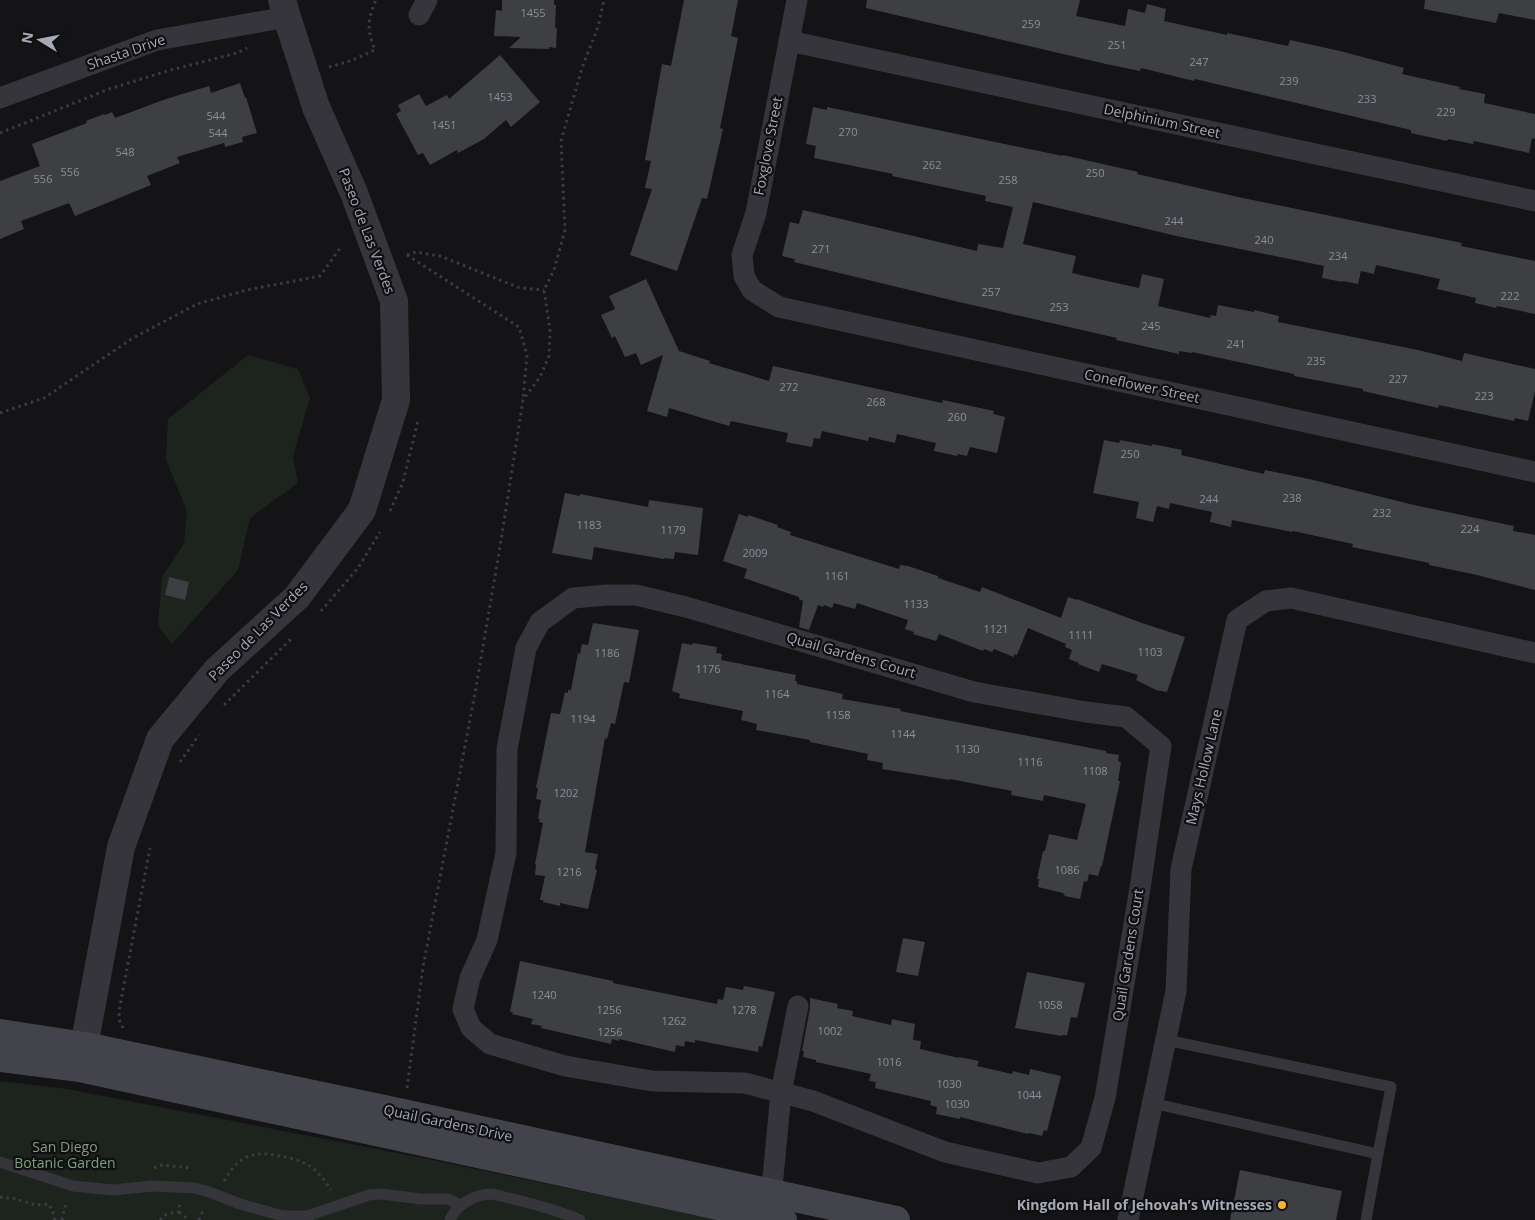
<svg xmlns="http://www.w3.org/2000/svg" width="1535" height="1220" font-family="'Open Sans',sans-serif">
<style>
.green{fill:#1c241d}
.building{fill:#3e3f43}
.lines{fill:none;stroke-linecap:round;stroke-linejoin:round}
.path{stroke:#3b3c42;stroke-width:3;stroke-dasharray:2.5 4;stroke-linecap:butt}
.service{stroke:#35353b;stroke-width:11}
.minor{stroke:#35353b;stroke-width:21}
.tertiary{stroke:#35353b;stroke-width:28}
.secondary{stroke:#43444b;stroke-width:28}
.poi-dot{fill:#f8b729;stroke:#0f0f11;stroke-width:2}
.labels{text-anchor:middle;stroke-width:4.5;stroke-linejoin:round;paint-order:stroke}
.number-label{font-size:11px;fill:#8b8f99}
.street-label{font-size:14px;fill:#a5aab6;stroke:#0f0f11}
.park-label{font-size:14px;fill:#7ba27e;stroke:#0f0f11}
.poi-label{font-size:14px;font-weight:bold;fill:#a5aab6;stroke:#0f0f11;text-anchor:end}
</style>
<rect width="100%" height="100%" fill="#141416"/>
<g class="green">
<polygon points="248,355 298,369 310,398 293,456 298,483 250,518 238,570 172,644 158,626 162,577 184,543 187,511 166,460 168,419"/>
<polygon points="0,1081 67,1089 418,1157 719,1220 0,1220"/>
</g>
<g class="building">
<polygon points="502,0 554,0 554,5 556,5 555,28 557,28 556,48 549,47 549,49 509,48 521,37 494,36 496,10 502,11"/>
<polygon points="684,0 738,0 731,36 738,38 720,128 723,129 707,199 702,198 677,271 630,255 652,189 645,188 651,161 645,160 662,64 671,66"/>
<polygon points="867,0 1080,0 1076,16 1125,26 1128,9 1145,13 1147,4 1166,9 1164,21 1227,35 1227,33 1288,46 1290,40 1340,51 1404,68 1402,74 1460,87 1459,89 1485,94 1484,103 1535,114 1535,139 1532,138 1529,153 1474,141 1473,144 1448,139 1447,141 1411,133 1411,130 1195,79 1194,81 1141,68 1140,71 1106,64 866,8"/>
<polygon points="1425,0 1535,0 1535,20 1499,13 1496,23 1424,9"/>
<polygon points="500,55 540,102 511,127 506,120 484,139 458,153 457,150 430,165 423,153 418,155 396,114 401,111 398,105 419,94 426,106 447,95 449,99"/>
<polygon points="240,83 245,98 246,97 257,133 242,137 243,142 225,147 224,143 177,157 180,163 147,176 151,185 75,216 69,203 21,221 24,229 0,239 0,181 40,166 32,144 87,123 86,121 104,114 105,115 112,112 115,118 166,99 209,86 211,93"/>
<polygon points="813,107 827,110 827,107 1063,156 1063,155 1138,172 1137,174 1238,197 1462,243 1461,246 1535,261 1535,314 1497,306 1496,308 1475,303 1476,298 1437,289 1440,279 1376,265 1374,274 1361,271 1358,284 1343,281 1343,282 1322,278 1324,266 1181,237 1033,202 1023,244 1076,256 1072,273 1089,277 1139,288 1142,274 1164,279 1158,306 1210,318 1211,315 1216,316 1218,305 1254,312 1254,310 1279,316 1278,322 1418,350 1462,361 1464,353 1535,369 1535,391 1528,421 1515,418 1514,421 1439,405 1438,408 1363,391 1363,389 1294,376 1294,374 1192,352 1192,353 1179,351 1179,354 1116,340 1117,338 959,302 794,262 795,259 782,256 790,222 799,224 803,210 977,251 978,244 1003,248 1013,207 985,201 986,196 892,176 893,174 814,158 816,146 806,144"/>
<polygon points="646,279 679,351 710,361 709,363 769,381 773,366 942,403 943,400 994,411 993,414 1005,417 997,453 970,447 967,456 958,454 957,456 934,451 936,443 897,434 895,443 869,437 868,441 822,431 820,439 814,438 812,447 786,442 788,433 731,421 729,426 669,408 667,417 647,411 663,355 641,365 636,353 625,357 615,336 612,338 601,315 615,309 609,296"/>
<polygon points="1104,440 1119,443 1120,440 1152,446 1152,444 1182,450 1181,455 1264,474 1265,470 1309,479 1414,505 1514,526 1513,531 1535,535 1535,590 1477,575 1429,565 1429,563 1352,547 1353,544 1293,531 1292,532 1232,520 1231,527 1210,522 1212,512 1170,503 1169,509 1157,506 1153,522 1136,518 1139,502 1093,493"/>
<polygon points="565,493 580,496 580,494 648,507 649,500 703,508 698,555 675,552 674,559 664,558 664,559 594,547 592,560 552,553"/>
<polygon points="739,514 748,517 748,515 778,525 777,527 791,532 790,535 899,569 900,565 908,566 938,576 938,578 980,592 982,587 1061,618 1068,597 1077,600 1077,599 1142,623 1185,637 1167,692 1156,690 1136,680 1138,675 1102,664 1099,672 1078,664 1079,663 1069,659 1072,650 1065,647 1066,644 1028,628 1017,655 1014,654 1014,657 994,649 992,652 984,649 983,651 939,634 936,641 913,634 914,632 905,629 908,620 857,603 855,609 834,603 832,608 824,605 823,607 818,605 809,630 799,627 803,601 799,599 799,597 744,578 747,569 723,561"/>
<polygon points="169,577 189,582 185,600 165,595"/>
<polygon points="593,623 639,630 629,683 624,682 615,724 611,723 607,739 605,738 585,852 598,854 595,869 597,870 588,909 560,903 560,906 543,902 543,900 540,900 545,876 535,875 536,865 535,864 543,823 539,822 540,819 538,819 541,800 536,799 538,788 536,788 551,713 560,714 565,692 568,693 568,690 571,690 578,653 580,654 582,644 588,645"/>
<polygon points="682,643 692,645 693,643 717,647 716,653 722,654 721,660 796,675 795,681 797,681 797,684 843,694 842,699 901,709 900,711 1106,751 1106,753 1119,755 1118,761 1121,762 1118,781 1120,781 1102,866 1101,866 1098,876 1089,874 1087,882 1084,881 1080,899 1065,896 1063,893 1038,887 1039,879 1037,879 1043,851 1045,851 1049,834 1077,840 1086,804 1044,795 1043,801 1011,795 1012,791 950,779 950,780 882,769 883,763 867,760 868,754 810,742 810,740 756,730 757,724 741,720 743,711 679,698 680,694 672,691"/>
<polygon points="903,938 925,942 918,976 896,972"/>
<polygon points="520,961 613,981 613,983 717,1004 718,999 723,1000 726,987 743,990 744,986 775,992 762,1047 759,1046 758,1052 695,1040 695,1043 685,1041 684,1047 676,1045 675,1052 619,1039 619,1041 612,1039 611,1044 541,1028 542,1026 531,1024 533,1019 512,1014 513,1012 510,1012"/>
<polygon points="1027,972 1085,983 1077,1018 1071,1017 1067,1035 1062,1035 1062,1036 1015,1028"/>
<polygon points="810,998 838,1004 837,1008 853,1011 852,1016 891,1025 892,1019 915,1024 913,1040 921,1041 920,1049 959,1058 959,1057 979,1061 977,1066 1012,1074 1013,1071 1029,1075 1030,1069 1061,1076 1047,1131 1044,1130 1042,1136 1029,1133 1028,1134 960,1117 960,1119 936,1114 937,1107 930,1105 931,1101 875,1088 876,1082 869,1081 871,1074 816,1062 816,1060 803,1057 804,1051 802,1051 810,1008"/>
<polygon points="1240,1170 1342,1191 1336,1220 1230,1220"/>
</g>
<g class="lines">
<g class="path">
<path d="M329,67L350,61L375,50C367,30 367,21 376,0"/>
<polyline points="0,133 109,89 167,71 237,53 247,48"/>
<polyline points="407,255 519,327 527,355 523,400"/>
<polyline points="407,255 416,252 440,256 520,288 544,290"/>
<polyline points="0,413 44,398 133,338 197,304 247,290 320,276 341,247"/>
<polyline points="390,511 403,482 418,421"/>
<polyline points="321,611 358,568 380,532"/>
<polyline points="224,705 291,639"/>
<polyline points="180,762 199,735"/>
<polyline points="123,1028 119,1019 119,1011 150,848"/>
<polyline points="407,1088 423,967 475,693 499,553 523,400 540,377 549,356 550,330 544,290 554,270 565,230 561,141 582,68 598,27 604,0"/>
<polyline points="154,1168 162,1165 190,1168"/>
<path d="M224,1181C238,1156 253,1150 280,1156C288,1157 298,1160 306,1164C317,1169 324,1180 331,1190"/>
<polyline points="0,1197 16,1199 36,1205 49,1204 55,1217 55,1220"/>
<polyline points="179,1212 189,1220"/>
<polyline points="62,1220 65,1207 69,1203"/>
<path d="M160,1220C164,1213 172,1213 179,1212L180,1203"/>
<polyline points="199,1220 204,1208"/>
</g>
<g class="service">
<polyline points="1152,1103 1378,1154 1391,1087 1166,1040"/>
<polyline points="0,1162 73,1186 114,1190 151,1186 194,1188 209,1192 240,1204 283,1216 307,1216 369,1195 381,1194 421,1199 448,1199 461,1205"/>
<path d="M450,1220C456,1205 474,1195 490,1194C497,1194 506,1198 513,1199C536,1205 558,1210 580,1220"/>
<polyline points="1366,1220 1378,1154"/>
</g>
<g class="minor">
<polyline points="797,0 756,213 742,255 744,276 752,290 779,307 1535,472"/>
<polyline points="419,15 427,0"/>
<polyline points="789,41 1535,201"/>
<polyline points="0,98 157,40 287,17"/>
<polygon points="607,595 636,595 686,607 974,692 1086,712 1126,717 1161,746 1140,888 1105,1098 1091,1148 1071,1167 1038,1173 945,1152 813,1101 745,1083 652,1081 565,1066 490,1044 471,1028 463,1009 470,978 487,940 506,853 507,749 526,648 540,622 573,598"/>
<polyline points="769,1206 773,1177 781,1093 798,1006"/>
<polyline points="1128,1220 1176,991 1181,869 1237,620 1266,601 1291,598 1535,653"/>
</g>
<polyline class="tertiary" points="80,1068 121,847 160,739 217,670 297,597 362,510 396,400 394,301 354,193 316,107 287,17 282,0"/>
<g class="secondary">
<polyline points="0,1033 85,1046 403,1113 896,1220"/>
<polyline points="0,1058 80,1068 783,1220"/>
</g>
</g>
<circle class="poi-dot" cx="1282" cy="1205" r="5"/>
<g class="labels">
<g class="number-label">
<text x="533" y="17">1455</text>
<text x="1031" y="28">259</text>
<text x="1117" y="49">251</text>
<text x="1199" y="66">247</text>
<text x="1289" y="85">239</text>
<text x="500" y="101">1453</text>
<text x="1367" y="103">233</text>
<text x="1446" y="116">229</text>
<text x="216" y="120">544</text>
<text x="444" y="129">1451</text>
<text x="848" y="136">270</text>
<text x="218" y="137">544</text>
<text x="125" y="156">548</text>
<text x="932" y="169">262</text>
<text x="70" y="176">556</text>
<text x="1095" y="177">250</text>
<text x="43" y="183">556</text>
<text x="1008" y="184">258</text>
<text x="1174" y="225">244</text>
<text x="1264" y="244">240</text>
<text x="821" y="253">271</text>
<text x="1338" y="260">234</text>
<text x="991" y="296">257</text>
<text x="1510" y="300">222</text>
<text x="1059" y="311">253</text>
<text x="1151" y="330">245</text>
<text x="1236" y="348">241</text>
<text x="1316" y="365">235</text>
<text x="1398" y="383">227</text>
<text x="789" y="391">272</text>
<text x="1484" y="400">223</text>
<text x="876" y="406">268</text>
<text x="957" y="421">260</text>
<text x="1130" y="458">250</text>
<text x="1292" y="502">238</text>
<text x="1209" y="503">244</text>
<text x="1382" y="517">232</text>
<text x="589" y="529">1183</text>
<text x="1470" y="533">224</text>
<text x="673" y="534">1179</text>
<text x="755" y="557">2009</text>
<text x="837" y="580">1161</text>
<text x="916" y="608">1133</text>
<text x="996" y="633">1121</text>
<text x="1081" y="639">1111</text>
<text x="1150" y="656">1103</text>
<text x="607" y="657">1186</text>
<text x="708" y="673">1176</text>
<text x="777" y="698">1164</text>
<text x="838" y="719">1158</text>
<text x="583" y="723">1194</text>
<text x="903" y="738">1144</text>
<text x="967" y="753">1130</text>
<text x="1030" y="766">1116</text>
<text x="1095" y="775">1108</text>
<text x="566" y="797">1202</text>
<text x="1067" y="874">1086</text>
<text x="569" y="876">1216</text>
<text x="544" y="999">1240</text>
<text x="1050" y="1009">1058</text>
<text x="609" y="1014">1256</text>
<text x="744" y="1014">1278</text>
<text x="674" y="1025">1262</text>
<text x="830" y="1035">1002</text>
<text x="610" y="1036">1256</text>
<text x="889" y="1066">1016</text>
<text x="949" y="1088">1030</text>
<text x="1029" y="1099">1044</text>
<text x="957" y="1108">1030</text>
</g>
<g class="street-label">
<text transform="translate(126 52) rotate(-19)" y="5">Shasta Drive</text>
<text transform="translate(1162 121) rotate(12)" y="5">Delphinium Street</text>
<text transform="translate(768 146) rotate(-79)" y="5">Foxglove Street</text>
<text transform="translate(367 231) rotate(69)" y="5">Paseo de Las Verdes</text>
<text transform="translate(1142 386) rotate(12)" y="5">Coneflower Street</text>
<text transform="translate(258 631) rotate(-45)" y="5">Paseo de Las Verdes</text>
<text transform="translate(851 655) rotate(16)" y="5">Quail Gardens Court</text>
<text transform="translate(1204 767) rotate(-77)" y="5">Mays Hollow Lane</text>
<text transform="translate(1128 955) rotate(-81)" y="5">Quail Gardens Court</text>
<text transform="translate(448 1123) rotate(12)" y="5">Quail Gardens Drive</text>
</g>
<g class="park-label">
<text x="65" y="1152">San Diego<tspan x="65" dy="16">Botanic Garden</tspan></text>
</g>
<g class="poi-label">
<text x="1272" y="1210">Kingdom Hall of Jehovah’s Witnesses</text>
</g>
</g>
<g transform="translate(40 40) rotate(280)" stroke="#0f0f11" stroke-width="4" paint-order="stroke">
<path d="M0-4L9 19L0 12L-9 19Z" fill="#a5aab6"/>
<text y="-8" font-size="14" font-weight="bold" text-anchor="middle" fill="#a5aab6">N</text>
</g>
</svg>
